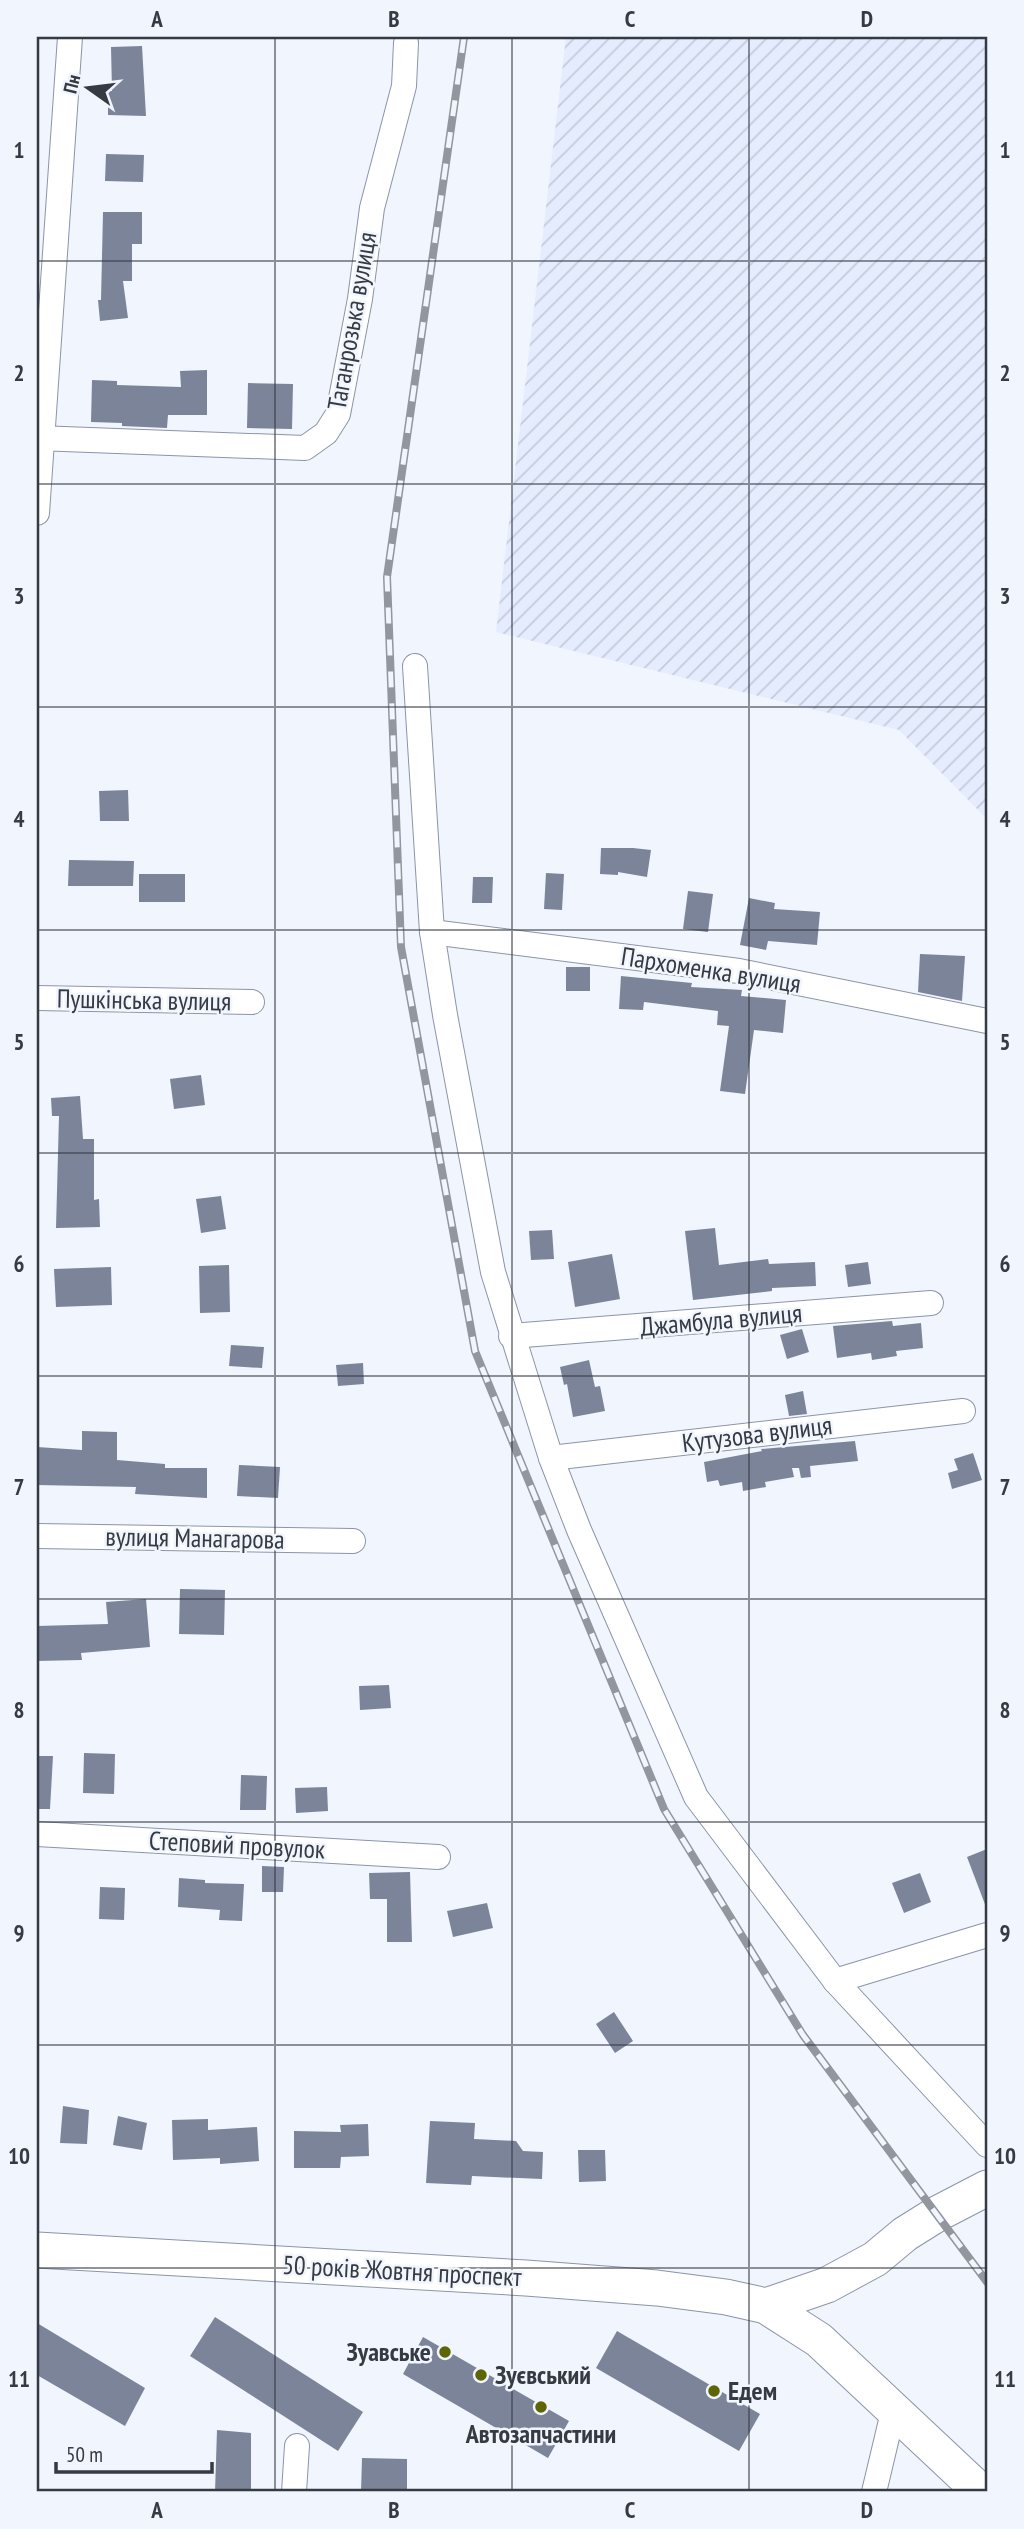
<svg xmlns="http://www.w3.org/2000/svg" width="1024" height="2529" font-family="'PT Sans Narrow',sans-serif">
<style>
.industrial{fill:url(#industrial-furrows)}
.building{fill:#7b8499}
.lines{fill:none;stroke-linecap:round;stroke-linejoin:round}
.street-casing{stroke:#8b94a9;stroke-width:26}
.secondary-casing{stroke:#8b94a9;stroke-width:37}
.street{stroke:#fff;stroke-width:24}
.secondary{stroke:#fff;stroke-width:35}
.rail-casing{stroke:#92969f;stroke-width:8}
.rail{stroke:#f1f5fe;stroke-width:5;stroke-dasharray:16;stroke-linecap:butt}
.grid{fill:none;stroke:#363a43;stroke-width:2;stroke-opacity:0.55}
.poi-dot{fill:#5d6505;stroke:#f1f5fe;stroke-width:2.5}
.labels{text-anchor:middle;stroke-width:5;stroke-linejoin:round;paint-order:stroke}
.street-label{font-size:26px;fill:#363a43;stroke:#f1f5fe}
.poi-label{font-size:26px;font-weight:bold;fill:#363a43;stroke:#f1f5fe;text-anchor:start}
.neatline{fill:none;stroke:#363a43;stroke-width:2.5}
.grid-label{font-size:23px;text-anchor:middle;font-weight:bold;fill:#363a43}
</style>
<defs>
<pattern id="industrial-furrows" width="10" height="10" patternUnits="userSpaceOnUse" patternTransform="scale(1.75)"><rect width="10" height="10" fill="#e4ecfe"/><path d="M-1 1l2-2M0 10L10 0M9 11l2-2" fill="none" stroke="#c4cbdb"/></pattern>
</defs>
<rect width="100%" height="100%" fill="#f1f5fe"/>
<polygon class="industrial" points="566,37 987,37 987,819 899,730 496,632"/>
<g class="building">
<polygon points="142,46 146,116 108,115 108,91 112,91 111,47"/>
<polygon points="106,154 144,155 143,182 105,181"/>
<polygon points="103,212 142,212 142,244 132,244 132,281 123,281 128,318 100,321 98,300 101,300"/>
<polygon points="207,370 207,415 168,415 167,428 122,426 122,423 91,422 92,380 117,381 117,385 181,387 180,371"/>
<polygon points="248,383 293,384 292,429 247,428"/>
<polygon points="128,790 129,821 100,821 99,791"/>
<polygon points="601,848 633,848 651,850 647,877 618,872 618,875 600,874"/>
<polygon points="69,860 134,861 133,886 68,886"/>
<polygon points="546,873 564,874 562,910 544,909"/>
<rect x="139" y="874" width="46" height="28"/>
<polygon points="473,877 493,877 492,903 472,903"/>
<polygon points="688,891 713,894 708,932 683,929"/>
<polygon points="749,898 775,903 774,909 820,912 817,945 768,941 766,950 740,945"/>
<polygon points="920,954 965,956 962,1001 918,992"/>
<rect x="566" y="967" width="24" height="24"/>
<polygon points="621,976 692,983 691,987 742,990 741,996 786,1000 783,1033 754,1030 745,1094 720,1091 729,1026 717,1025 718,1011 644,1002 643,1010 619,1009"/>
<polygon points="201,1075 205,1105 174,1109 170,1079"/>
<polygon points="80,1096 83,1139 94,1139 94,1200 99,1199 100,1227 56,1228 59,1116 52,1116 51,1098"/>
<polygon points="221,1196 226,1229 201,1233 196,1199"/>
<polygon points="715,1228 719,1265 768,1259 769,1264 815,1262 816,1286 772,1288 772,1291 693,1300 685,1231"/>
<polygon points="552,1230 554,1259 531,1260 529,1231"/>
<polygon points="612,1254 620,1299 575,1307 568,1262"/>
<polygon points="868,1262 871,1284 848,1287 845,1265"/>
<polygon points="229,1265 230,1312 200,1313 199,1266"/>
<polygon points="111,1267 112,1305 56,1307 54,1269"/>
<polygon points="892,1321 893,1326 921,1323 923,1348 896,1351 897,1356 872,1360 871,1353 837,1358 833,1326"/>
<polygon points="802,1329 809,1352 787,1359 780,1335"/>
<polygon points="231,1345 264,1347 262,1368 229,1366"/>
<polygon points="589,1360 595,1387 600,1386 605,1411 573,1417 567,1384 564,1385 560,1367"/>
<polygon points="363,1363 364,1384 338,1386 336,1365"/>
<polygon points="803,1391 807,1414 789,1416 785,1395"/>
<polygon points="82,1431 117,1432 117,1460 165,1464 165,1468 207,1468 207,1498 135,1494 136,1487 37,1485 37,1447 82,1450"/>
<polygon points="855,1441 858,1461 810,1466 811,1477 801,1478 799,1468 792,1468 794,1477 765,1482 766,1487 743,1491 742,1482 720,1486 718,1480 707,1482 704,1462 762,1451 761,1449"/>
<polygon points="973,1453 982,1480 952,1489 948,1473 958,1470 954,1459"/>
<polygon points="239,1465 280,1467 278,1498 237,1496"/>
<polygon points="180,1589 225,1590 224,1635 179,1634"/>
<polygon points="146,1599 150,1647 81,1653 82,1660 37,1661 37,1626 108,1624 106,1602"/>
<polygon points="389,1685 391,1708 360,1710 359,1686"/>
<polygon points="84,1753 115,1754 114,1794 83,1793"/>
<polygon points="37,1756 53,1756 50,1809 37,1809"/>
<polygon points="241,1775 267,1776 266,1810 240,1810"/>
<polygon points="327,1787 328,1811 296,1813 295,1788"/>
<polygon points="987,1849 987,1906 986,1907 967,1857"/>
<polygon points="262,1866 284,1867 283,1892 262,1892"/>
<polygon points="410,1872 412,1942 387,1942 387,1899 370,1899 369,1873"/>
<polygon points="920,1873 931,1902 904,1913 892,1883"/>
<polygon points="179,1878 205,1880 205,1883 244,1884 242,1921 219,1920 220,1910 178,1907"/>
<polygon points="100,1887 125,1888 124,1920 99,1919"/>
<polygon points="487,1903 493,1928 453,1937 447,1911"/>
<polygon points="614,2012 633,2041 615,2053 596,2024"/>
<polygon points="63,2106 89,2110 87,2144 60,2143"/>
<polygon points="118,2116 147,2123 142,2150 113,2145"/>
<polygon points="208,2119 208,2130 257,2127 259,2161 220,2164 220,2158 173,2160 172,2120"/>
<polygon points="430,2121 475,2123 474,2139 516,2141 523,2151 543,2152 542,2179 472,2176 471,2185 426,2183"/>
<polygon points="368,2124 369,2156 341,2157 340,2168 294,2168 294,2131 341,2132 340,2125"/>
<polygon points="578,2150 605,2150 606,2181 579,2182"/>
<polygon points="215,2317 363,2412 338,2451 190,2356"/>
<polygon points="37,2323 145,2388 125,2426 37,2375"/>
<polygon points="617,2331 760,2414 739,2451 596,2368"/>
<polygon points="423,2337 569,2421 548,2458 403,2374"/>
<polygon points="217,2430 251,2433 251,2492 215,2492"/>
<polygon points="362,2458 407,2459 407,2492 361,2492"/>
</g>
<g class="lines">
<g class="street-casing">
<g id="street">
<polyline points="37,438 305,448 326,433 338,414 360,299 372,208 404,86 406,43"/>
<polyline points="37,513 70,37"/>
<polyline points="415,666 432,932 445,1015 493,1272 551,1458 579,1530 696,1797 835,1981 987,2145"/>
<polyline points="432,932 739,971 987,1021"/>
<polyline points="37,998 252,1002"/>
<polyline points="511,1336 931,1303"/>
<polyline points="551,1458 963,1411"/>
<polyline points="37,1536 353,1541"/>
<polyline points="37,1834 438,1857"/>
<polyline points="835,1981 987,1935"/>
<polyline points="294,2492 297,2446"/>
<polyline points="874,2492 894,2408"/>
</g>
</g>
<g class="secondary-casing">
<g id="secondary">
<polyline points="37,2250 526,2278 657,2288 726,2297 766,2306 819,2340 981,2492"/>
<polyline points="766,2306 827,2285 875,2259 905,2234 937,2214 987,2188"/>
</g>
</g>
<use href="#street" class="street"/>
<use href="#secondary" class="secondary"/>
<g class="rail-casing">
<polyline id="rail" points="464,37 387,577 401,947 475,1351 664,1809 803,2035 987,2282"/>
</g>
<use href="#rail" class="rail"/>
</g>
<path class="grid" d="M275,37V2492M512,37V2492M749,37V2492M37,261H987M37,484H987M37,707H987M37,930H987M37,1153H987M37,1376H987M37,1599H987M37,1822H987M37,2045H987M37,2268H987"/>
<g class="poi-dot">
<circle cx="445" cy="2352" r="7"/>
<circle cx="481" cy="2375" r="7"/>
<circle cx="714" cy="2391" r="7"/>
<circle cx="541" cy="2407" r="7"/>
</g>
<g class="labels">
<g class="street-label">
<text transform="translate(352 321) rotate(-80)" y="9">Таганрозька вулиця</text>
<text transform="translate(711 970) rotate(9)" y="9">Пархоменка вулиця</text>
<text transform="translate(144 1000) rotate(1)" y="9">Пушкінська вулиця</text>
<text transform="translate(721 1320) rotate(-5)" y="9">Джамбула вулиця</text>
<text transform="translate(757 1434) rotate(-7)" y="9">Кутузова вулиця</text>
<text transform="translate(195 1538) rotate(1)" y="9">вулиця Манагарова</text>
<text transform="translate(237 1845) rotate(3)" y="9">Степовий провулок</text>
<text transform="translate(402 2271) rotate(3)" y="9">50 років Жовтня проспект</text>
</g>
<g class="poi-label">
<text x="431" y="2361" text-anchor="end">Зуавське</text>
<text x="495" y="2384">Зуєвський</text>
<text x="728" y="2400">Едем</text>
<text x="541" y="2443" text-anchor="middle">Автозапчастини</text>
</g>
</g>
<rect width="1024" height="2529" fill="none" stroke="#f1f5fe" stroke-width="77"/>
<g transform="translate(88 88) rotate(284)" stroke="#f1f5fe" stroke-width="5" paint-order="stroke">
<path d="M0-5L12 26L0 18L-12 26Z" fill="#363a43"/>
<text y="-10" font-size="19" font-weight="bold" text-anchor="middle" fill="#363a43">Пн</text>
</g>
<path d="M56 2462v10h156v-10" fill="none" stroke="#363a43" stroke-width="3.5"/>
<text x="66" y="2462" font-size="21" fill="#363a43" stroke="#f1f5fe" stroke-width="5" paint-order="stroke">50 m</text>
<rect x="38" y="38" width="948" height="2452" class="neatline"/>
<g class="grid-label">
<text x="157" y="27">A</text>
<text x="394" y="27">B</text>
<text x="630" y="27">C</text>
<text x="867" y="27">D</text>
<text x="19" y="158">1</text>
<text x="1005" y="158">1</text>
<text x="19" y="381">2</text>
<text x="1005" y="381">2</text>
<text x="19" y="604">3</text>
<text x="1005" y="604">3</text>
<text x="19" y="827">4</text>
<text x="1005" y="827">4</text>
<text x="19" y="1050">5</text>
<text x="1005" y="1050">5</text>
<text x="19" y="1272">6</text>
<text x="1005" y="1272">6</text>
<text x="19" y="1495">7</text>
<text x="1005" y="1495">7</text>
<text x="19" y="1718">8</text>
<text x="1005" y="1718">8</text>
<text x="19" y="1941">9</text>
<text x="1005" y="1941">9</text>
<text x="19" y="2164">10</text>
<text x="1005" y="2164">10</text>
<text x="19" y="2387">11</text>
<text x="1005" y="2387">11</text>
<text x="157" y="2518">A</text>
<text x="394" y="2518">B</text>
<text x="630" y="2518">C</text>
<text x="867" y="2518">D</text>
</g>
</svg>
